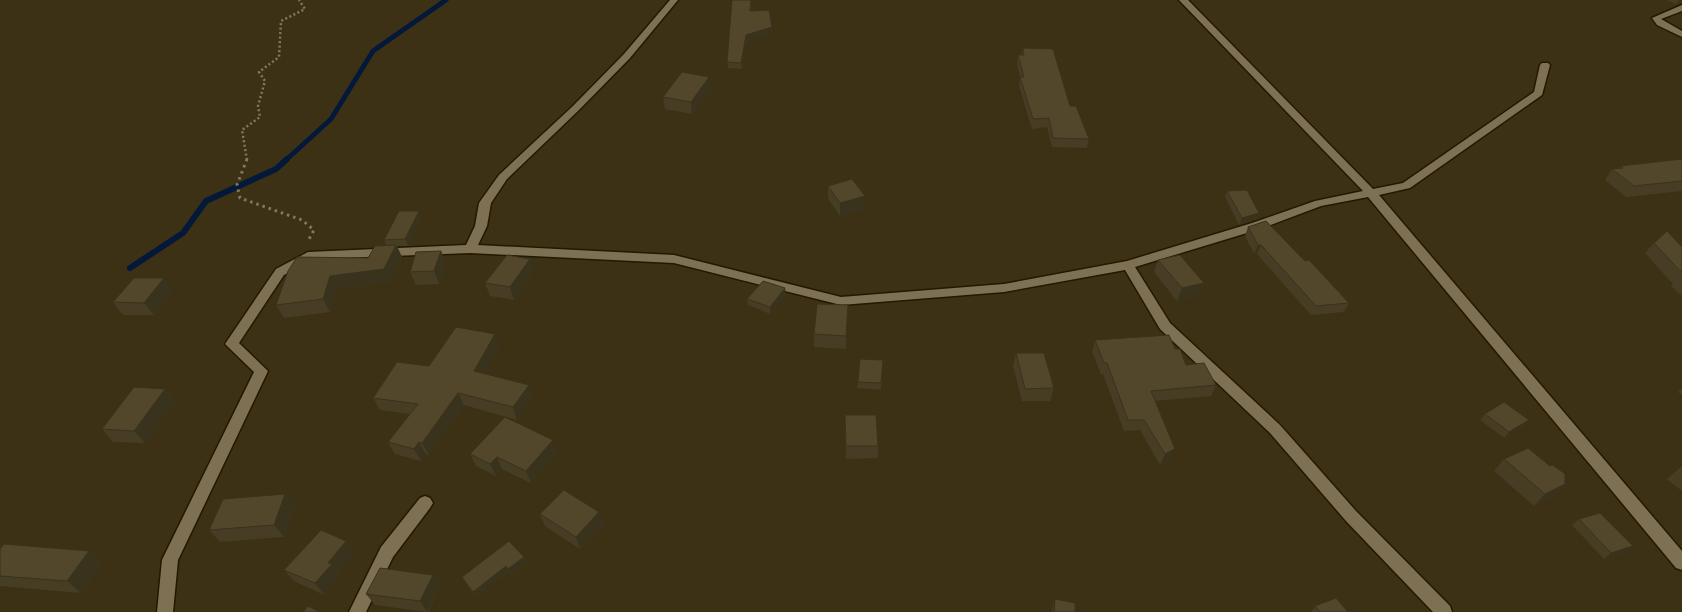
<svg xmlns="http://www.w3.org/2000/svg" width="1682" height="612" font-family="'Golos Text',sans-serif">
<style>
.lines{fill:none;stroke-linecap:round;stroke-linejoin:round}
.stream-far1{stroke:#041939;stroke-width:5}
.stream{stroke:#041939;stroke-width:6}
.minor-casing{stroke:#231900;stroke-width:3}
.path-far1{stroke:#827861;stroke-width:2.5;stroke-dasharray:2 2.5;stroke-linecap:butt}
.path{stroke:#827861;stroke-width:3;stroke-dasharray:2.5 4;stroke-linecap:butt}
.minor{fill:#7e7153;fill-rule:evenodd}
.wall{fill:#473d24}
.shaded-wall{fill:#39321d}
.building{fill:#52472a;stroke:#39321d}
</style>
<rect width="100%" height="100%" fill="#3d3115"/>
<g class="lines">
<polyline class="stream-far1" points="286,160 331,119 373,51 446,0"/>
<polyline class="stream" points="130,268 183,233 206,201 276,169 287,159"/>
<g class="minor-casing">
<g id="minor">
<polygon points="670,0 678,0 630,58 579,110 507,179 491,203 487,226 478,245 674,255 841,297 1004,284 1127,261 1252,223 1315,201 1363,191 1179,0 1188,0 1373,189 1403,183 1534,92 1540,65 1542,63 1548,63 1550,65 1542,95 1410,188 1379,195 1682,551 1682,570 1676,568 1368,197 1321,206 1260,229 1135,267 1170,323 1280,425 1356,511 1450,606 1452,612 1433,612 1346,521 1270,433 1160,329 1125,270 1004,292 841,305 674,263 470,253 314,259 284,275 239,343 268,371 178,560 173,612 157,612 162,560 254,372 225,344 276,269 308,252 466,245 475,226 479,203 499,175 573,106 624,54"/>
<polygon points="1682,5 1682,11 1661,19 1682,31 1682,37 1657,25 1652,18"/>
<polygon points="425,496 430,498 433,503 430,508 393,557 366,612 349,612 381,547 420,498"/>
</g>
</g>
<polyline class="path-far1" points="247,160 242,130 260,117 258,106 265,81 259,72 279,57 281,21 305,9 299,0"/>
<polyline class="path" points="247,159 237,185 240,198 302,220 314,230 308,241"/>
<use href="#minor" class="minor"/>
</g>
<g class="wall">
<polygon points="732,0 753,0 751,11 772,27 772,33 746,41 742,69 728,68 727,62"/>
<polygon points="1666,0 1682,0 1682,2 1676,4"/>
<polygon points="1023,48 1070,106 1089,139 1087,148 1052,147 1047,127 1032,129 1019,86 1020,77 1017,64 1018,55 1021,55"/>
<polygon points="711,89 692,114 665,109 663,97"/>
<polygon points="1682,159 1682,191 1626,197 1605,180 1612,169 1618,169 1620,166"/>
<polygon points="828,186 865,196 864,209 840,216 828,198"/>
<polygon points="1227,191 1259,213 1257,219 1239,225 1225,197"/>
<polygon points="421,217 408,246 397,246 402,257 390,282 337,289 330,312 284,318 276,305 368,258 386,245 384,240"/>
<polygon points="1248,227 1305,261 1349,303 1344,312 1311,315 1257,254 1254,254 1245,236"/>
<polygon points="1654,243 1682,247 1682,296 1671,286 1673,284 1645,253"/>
<polygon points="441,251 446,264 439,284 416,285 410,272"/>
<polygon points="530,259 534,272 514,300 490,296 485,283"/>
<polygon points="1158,260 1204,283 1199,296 1177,301 1154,272"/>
<polygon points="173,291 154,315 123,315 113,302"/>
<polygon points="786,295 770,314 748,305 747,299"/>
<polygon points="848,305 846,349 814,347 814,334"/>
<polygon points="1095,340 1175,349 1186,365 1216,385 1211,396 1155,401 1170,460 1160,465 1140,430 1124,431 1103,374 1101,374 1092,352"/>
<polygon points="500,346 484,373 533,397 517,420 464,405 429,455 426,454 421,461 395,454 388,442 410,414 380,410 373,398 429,366"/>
<polygon points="1016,353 1054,388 1050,401 1022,401 1013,366"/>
<polygon points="883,360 881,390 857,388 858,382"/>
<polygon points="1682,388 1682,395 1678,392"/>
<polygon points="165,389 175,401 145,443 113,442 102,429"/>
<polygon points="1485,414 1529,420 1523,426 1504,438 1480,420"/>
<polygon points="845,415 878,446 878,458 846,459"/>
<polygon points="558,453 531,483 502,469 496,476 476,466 470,454"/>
<polygon points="1504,459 1565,484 1553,496 1534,506 1494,471"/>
<polygon points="1682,466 1682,491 1667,479"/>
<polygon points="285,494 295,506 284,537 220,542 209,530"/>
<polygon points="599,512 604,524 580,549 545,526 540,514"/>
<polygon points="1579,519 1626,553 1604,559 1572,525"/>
<polygon points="346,541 355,553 338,573 341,576 324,595 294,581 284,570"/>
<polygon points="0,549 89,551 102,563 81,593 0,586"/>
<polygon points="524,557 527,563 512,575 509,572 476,597 466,584 462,577"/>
<polygon points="433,575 440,586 428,612 375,605 366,594"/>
<polygon points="1055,599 1075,612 1052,612 1053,605"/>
<polygon points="1315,606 1348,612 1311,612"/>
</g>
<g class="shaded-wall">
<polygon points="751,0 753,0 750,17 750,11"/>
<polygon points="1679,0 1682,0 1682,2 1676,4"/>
<polygon points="772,27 772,33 746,41 742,69 741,63 746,35"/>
<polygon points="709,77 711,89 692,114 691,102"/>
<polygon points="865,196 864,209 840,216 840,203"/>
<polygon points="419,211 421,217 408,246 405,239"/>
<polygon points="1259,213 1257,219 1239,225 1242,218"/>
<polygon points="396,245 402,257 390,282 337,289 330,312 323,299 330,276"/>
<polygon points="1258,245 1261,245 1257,254 1254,254"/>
<polygon points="441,251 446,264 439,284 434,271"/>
<polygon points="530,259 534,272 514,300 510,287"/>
<polygon points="164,278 173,291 154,315 144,303"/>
<polygon points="1204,283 1199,296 1177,301 1182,288"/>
<polygon points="785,288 786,295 770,314 770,307"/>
<polygon points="848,305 848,318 846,349 846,336"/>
<polygon points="495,334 500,346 479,383 474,371"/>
<polygon points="529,385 533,397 517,420 513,407"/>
<polygon points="165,389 175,401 145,443 134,431"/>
<polygon points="458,393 464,405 429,455 422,443"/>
<polygon points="1529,420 1523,426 1504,438 1509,432"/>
<polygon points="553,440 558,453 531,483 526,471"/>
<polygon points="419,442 426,454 421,461 414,449"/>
<polygon points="1175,449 1170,460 1160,465 1165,454"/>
<polygon points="497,457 502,469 496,476 490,464"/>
<polygon points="1565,484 1553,496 1534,506 1545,494"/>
<polygon points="285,494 295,506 284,537 274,525"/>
<polygon points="599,512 604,524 580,549 576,537"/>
<polygon points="346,541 355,553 338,573 341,576 324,595 315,583 328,563"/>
<polygon points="1633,546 1626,553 1604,559 1611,553"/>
<polygon points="89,551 102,563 81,593 67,581"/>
<polygon points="524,557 527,563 512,575 508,569"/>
<polygon points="506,566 509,572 476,597 473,592"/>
<polygon points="433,575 440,586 427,612 420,601"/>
</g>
<g class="building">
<polygon points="732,0 751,0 750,11 769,10 772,27 746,35 741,63 727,62"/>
<polygon points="1023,48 1053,49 1070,106 1076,106 1089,139 1053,138 1049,118 1033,119 1020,77 1024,77 1018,55 1024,55"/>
<polygon points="682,72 709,77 691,102 663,97"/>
<polygon points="1682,159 1682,181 1634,186 1612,169 1623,168 1620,166"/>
<polygon points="852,179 865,196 840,203 828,186"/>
<polygon points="1247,190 1259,213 1242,218 1227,191"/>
<polygon points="399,211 419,211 405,239 384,240"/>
<polygon points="1266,221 1305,261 1309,260 1349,303 1316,306 1261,245 1258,245 1248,227"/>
<polygon points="1667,231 1682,247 1682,273 1654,243"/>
<polygon points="396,245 384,269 330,276 323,299 276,305 288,271 297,257 368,258 375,246"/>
<polygon points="441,251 434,271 410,272 416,252"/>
<polygon points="507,255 530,259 510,287 485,283"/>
<polygon points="1180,255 1204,283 1182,288 1158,260"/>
<polygon points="134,278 164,278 144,303 113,302"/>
<polygon points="763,281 785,288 770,307 747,299"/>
<polygon points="817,304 848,305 846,336 814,334"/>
<polygon points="456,327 495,334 474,371 529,385 513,407 458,393 422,443 419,442 414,449 388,442 418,404 373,398 397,362 429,366"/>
<polygon points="1169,335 1175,349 1180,349 1186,365 1204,363 1216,385 1151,391 1175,449 1165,454 1144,420 1128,420 1107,363 1104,363 1095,340"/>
<polygon points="1016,353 1044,353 1054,388 1025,389"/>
<polygon points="860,359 883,360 881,383 858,382"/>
<polygon points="134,387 165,389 134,431 102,429"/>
<polygon points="1504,402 1529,420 1509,432 1485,414"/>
<polygon points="845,415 876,415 878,446 846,446"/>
<polygon points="505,417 553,440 526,471 497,457 490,464 470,454"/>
<polygon points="1528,448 1550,466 1553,465 1565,474 1565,484 1545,494 1504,459"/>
<polygon points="564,490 599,512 576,537 540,514"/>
<polygon points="285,494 274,525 209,530 223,499"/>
<polygon points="1600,513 1633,546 1611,553 1579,519"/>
<polygon points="321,530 346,541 328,563 332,564 315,583 284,570"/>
<polygon points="509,541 524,557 508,569 506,566 473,592 462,577"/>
<polygon points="4,544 89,551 67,581 0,576 0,549"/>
<polygon points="380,568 433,575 420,601 366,594"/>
<polygon points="1336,598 1348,612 1320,612 1315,606"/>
<polygon points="1055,599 1075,603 1075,612 1054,612"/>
<polygon points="308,606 320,612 303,612"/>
</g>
</svg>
